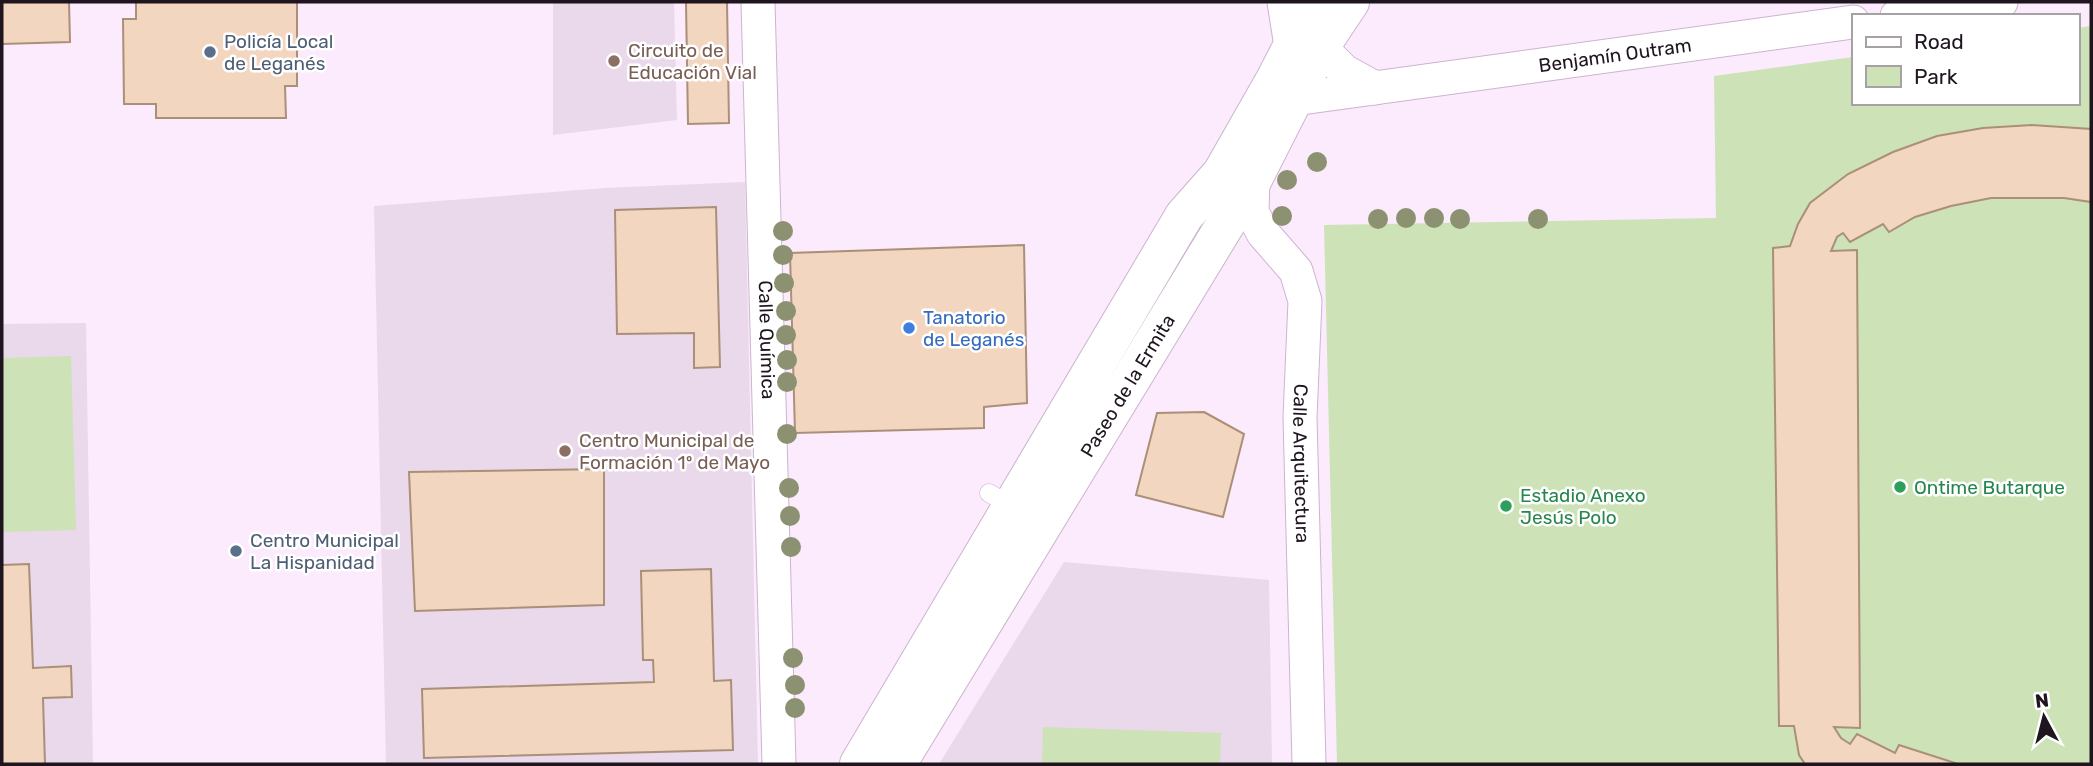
<svg xmlns="http://www.w3.org/2000/svg" width="2093" height="766" font-family="Rubik,sans-serif">
<style>
.education{fill:#e9d9eb}
.green{fill:#cde2b7}
.building{fill:#f3d6bf;stroke:#aa8f79;stroke-width:2}
.lines{fill:none;stroke-linecap:round;stroke-linejoin:round}
.lane-casing{stroke:#ccb4ce;stroke-width:19}
.street-casing{stroke:#ccb4ce;stroke-width:35}
.secondary-casing{stroke:#ccb4ce;stroke-width:40}
.lane{stroke:#fff;stroke-width:18}
.street{stroke:#fff;stroke-width:33}
.secondary{stroke:#fff;stroke-width:38}
.tree{fill:#8b9171}
.service-dot{fill:#5c6f8a;stroke:#fff;stroke-width:2.5}
.education-dot{fill:#8d6e63;stroke:#fff;stroke-width:2.5}
.shop-dot{fill:#3f7fe0;stroke:#fff;stroke-width:2.5}
.leisure-dot{fill:#2e9e5b;stroke:#fff;stroke-width:2.5}
.labels{text-anchor:middle;stroke-width:5;stroke-linejoin:round;paint-order:stroke}
.service-label{font-size:19px;fill:#4e5e75;stroke:#fff;text-anchor:start}
.education-label{font-size:19px;fill:#785e54;stroke:#fff;text-anchor:start}
.street-label{font-size:19px;fill:#1e151f;stroke:#fff}
.shop-label{font-size:19px;fill:#366cbe;stroke:#fff;text-anchor:start}
.leisure-label{font-size:19px;fill:#27864d;stroke:#fff;text-anchor:start}
</style>
<rect width="100%" height="100%" fill="#fbebfc"/>
<g class="education">
<polygon points="553,2 674,2 677,120 553,135"/>
<polygon points="745,182 758,764 386,764 374,206 605,188"/>
<polygon points="86,323 93,764 2,764 2,324"/>
<polygon points="1064,562 1269,580 1272,764 939,764"/>
</g>
<g class="green">
<polygon points="2091,26 2091,764 1337,764 1324,225 1716,218 1714,76 1853,57 1853,103 2077,103 2077,28"/>
<polygon points="71,356 76,530 2,532 2,358"/>
<polygon points="1043,727 1221,733 1220,764 1042,764"/>
</g>
<g class="building">
<polygon points="2,2 69,2 70,42 2,44"/>
<polygon points="136,2 297,2 297,86 285,86 286,118 156,118 156,104 124,104 123,19 136,19"/>
<polygon points="686,2 727,2 729,123 688,124"/>
<polygon points="2032,125 2091,129 2091,202 2064,198 1991,198 1951,206 1915,217 1889,232 1883,224 1850,242 1843,233 1837,237 1831,251 1857,250 1860,728 1834,727 1841,738 1850,744 1857,734 1895,753 1899,745 1958,764 1805,764 1799,755 1794,726 1779,726 1773,248 1790,246 1798,224 1810,203 1848,174 1893,152 1937,136 1983,128"/>
<polygon points="716,207 720,367 694,368 694,333 617,334 615,210"/>
<polygon points="1024,245 1027,403 984,407 984,428 795,433 790,253"/>
<polygon points="1204,412 1244,434 1223,517 1136,495 1157,413"/>
<polygon points="604,469 604,605 415,611 409,472"/>
<polygon points="29,564 33,668 71,666 72,697 43,698 45,764 2,764 2,565"/>
<polygon points="711,569 714,681 731,680 733,750 424,758 422,689 654,682 653,660 643,660 641,571"/>
</g>
<g class="lines">
<g class="lane-casing">
<polyline id="lane" points="989,493 1016,509"/>
</g>
<g class="street-casing">
<g id="street">
<path id="s1" d="M758,2L779,764"/>
<polyline points="1284,2 1291,46"/>
<polyline points="1897,16 2001,2"/>
<polyline points="1316,21 1320,47 1344,71 1375,88"/>
<path id="s2" d="M1294,99L1853,22"/>
<path id="s3" d="M1253,179L1252,212L1263,233L1296,271L1305,301L1300,417L1309,764"/>
</g>
</g>
<g class="secondary-casing">
<g id="secondary">
<polyline points="859,764 1184,216 1222,173 1275,80 1315,2"/>
<path id="s4" d="M897,764L1253,179L1320,47L1350,2"/>
</g>
</g>
<use href="#lane" class="lane"/>
<use href="#street" class="street"/>
<use href="#secondary" class="secondary"/>
</g>
<g class="tree">
<circle cx="1317" cy="162" r="10"/>
<circle cx="1287" cy="180" r="10"/>
<circle cx="1282" cy="216" r="10"/>
<circle cx="1406" cy="218" r="10"/>
<circle cx="1434" cy="218" r="10"/>
<circle cx="1378" cy="219" r="10"/>
<circle cx="1460" cy="219" r="10"/>
<circle cx="1538" cy="219" r="10"/>
<circle cx="783" cy="231" r="10"/>
<circle cx="783" cy="255" r="10"/>
<circle cx="784" cy="283" r="10"/>
<circle cx="786" cy="311" r="10"/>
<circle cx="786" cy="335" r="10"/>
<circle cx="787" cy="360" r="10"/>
<circle cx="787" cy="382" r="10"/>
<circle cx="787" cy="434" r="10"/>
<circle cx="789" cy="488" r="10"/>
<circle cx="790" cy="516" r="10"/>
<circle cx="791" cy="547" r="10"/>
<circle cx="793" cy="658" r="10"/>
<circle cx="795" cy="685" r="10"/>
<circle cx="795" cy="708" r="10"/>
</g>
<g class="service-dot">
<circle cx="210" cy="52" r="7"/>
<circle cx="236" cy="551" r="7"/>
</g>
<g class="education-dot">
<circle cx="614" cy="61" r="7"/>
<circle cx="565" cy="451" r="7"/>
</g>
<circle class="shop-dot" cx="909" cy="328" r="7"/>
<g class="leisure-dot">
<circle cx="1900" cy="487" r="7"/>
<circle cx="1506" cy="506" r="7"/>
</g>
<g class="labels">
<g class="service-label">
<text x="224" y="48">Policía Local<tspan x="224" dy="22">de Leganés</tspan></text>
<text x="250" y="547">Centro Municipal<tspan x="250" dy="22">La Hispanidad</tspan></text>
</g>
<g class="education-label">
<text x="628" y="57">Circuito de<tspan x="628" dy="22">Educación Vial</tspan></text>
<text x="579" y="447">Centro Municipal de<tspan x="579" dy="22">Formación 1º de Mayo</tspan></text>
</g>
<g class="street-label">
<text dy="7" stroke="none"><textPath href="#s2" startOffset="324">Benjamín Outram</textPath></text>
<text dy="7" stroke="none"><textPath href="#s1" startOffset="338">Calle Química</textPath></text>
<text dy="7" stroke="none"><textPath href="#s4" startOffset="443">Paseo de la Ermita</textPath></text>
<text dy="7" stroke="none"><textPath href="#s3" startOffset="301">Calle Arquitectura</textPath></text>
</g>
<g class="shop-label">
<text x="923" y="324">Tanatorio<tspan x="923" dy="22">de Leganés</tspan></text>
</g>
<g class="leisure-label">
<text x="1914" y="494">Ontime Butarque</text>
<text x="1520" y="502">Estadio Anexo<tspan x="1520" dy="22">Jesús Polo</tspan></text>
</g>
</g>
<rect width="2093" height="766" fill="none" stroke="#1e151f" stroke-width="7"/>
<rect x="1852" y="14" width="228" height="91" fill="#ffffff" stroke="#a5a1a5" stroke-width="2"/>
<rect x="1866" y="37" width="35" height="10" fill="#ffffff" stroke="#a5a1a5" stroke-width="2"/>
<text x="1914" y="49" font-size="21" fill="#1e151f">Road</text>
<rect x="1866" y="66" width="35" height="21" fill="#cde2b7" stroke="#a5a1a5" stroke-width="2"/>
<text x="1914" y="84" font-size="21" fill="#1e151f">Park</text>
<g transform="translate(2044 717) rotate(353)" stroke="#ffffff" stroke-width="5" paint-order="stroke">
<path d="M0-5L12 26L0 18L-12 26Z" fill="#1e151f"/>
<text y="-10" font-size="19" font-weight="bold" text-anchor="middle" fill="#1e151f">N</text>
</g>
</svg>
